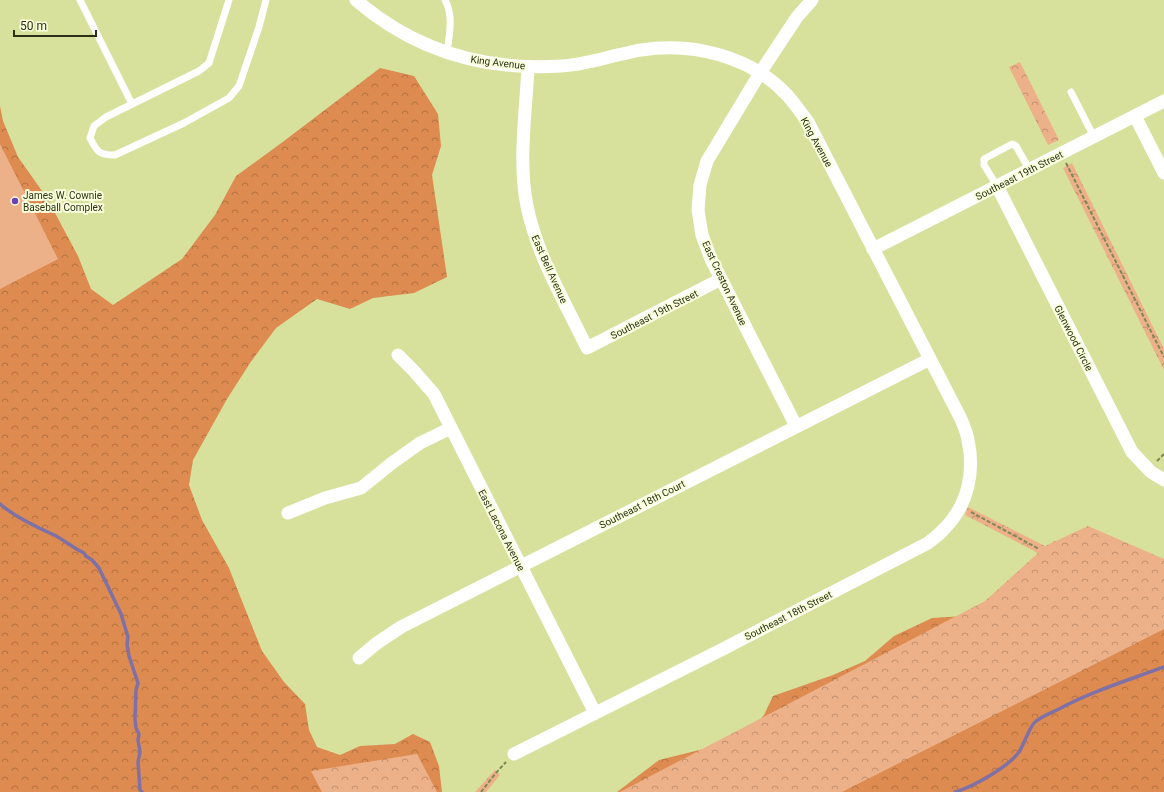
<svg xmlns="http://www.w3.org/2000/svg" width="1164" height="792" font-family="Roboto,sans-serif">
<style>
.forest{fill:url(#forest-crowns)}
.park{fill:url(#park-crowns)}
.garden{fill:#edb189}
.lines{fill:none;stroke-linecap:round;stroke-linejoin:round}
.stream{stroke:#7f71a5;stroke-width:3.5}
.path{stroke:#808757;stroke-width:2;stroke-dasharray:4 2;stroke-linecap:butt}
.service{stroke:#fff;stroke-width:7}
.minor{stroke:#fff;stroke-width:13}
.poi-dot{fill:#6b41b9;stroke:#f9ffdc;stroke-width:1.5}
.labels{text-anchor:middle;stroke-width:4;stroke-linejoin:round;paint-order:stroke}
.street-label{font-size:10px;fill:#2c3014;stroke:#f9ffdc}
.poi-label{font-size:10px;fill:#2c3014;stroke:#f9ffdc;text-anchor:start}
</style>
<defs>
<pattern id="forest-crowns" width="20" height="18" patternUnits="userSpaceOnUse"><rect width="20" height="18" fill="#dd8b50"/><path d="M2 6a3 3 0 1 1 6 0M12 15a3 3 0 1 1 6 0" fill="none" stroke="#b37241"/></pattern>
<pattern id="park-crowns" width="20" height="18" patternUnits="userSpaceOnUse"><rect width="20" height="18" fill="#edb189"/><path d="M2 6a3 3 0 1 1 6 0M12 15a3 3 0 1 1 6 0" fill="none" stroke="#c0906f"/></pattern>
</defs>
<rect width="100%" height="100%" fill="#d7e19c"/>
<g class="forest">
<polygon points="380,68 414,76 438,114 441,146 432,175 447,277 414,293 373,298 350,309 317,299 276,328 250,363 227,399 193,460 189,485 202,520 229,568 238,591 262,651 284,682 305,704 309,730 317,747 340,755 360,746 395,744 413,734 430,742 439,766 442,792 0,792 0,106 3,121 18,157 47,198 78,256 91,289 113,305 182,259 215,215 236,176 284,141"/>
<polygon points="1054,541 1095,544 1164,593 1164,792 617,792 659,760 744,739 764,715 773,696 833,675 865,661 894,636 932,618 964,616 991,610 1033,567"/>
</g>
<g class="park">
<polygon points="1020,62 1059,140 1048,145 1009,67"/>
<polygon points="1072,163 1164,349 1164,370 1063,168"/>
<polygon points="968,507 1045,546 1088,526 1164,559 1164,629 842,792 620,792 985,601 1038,553 965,515"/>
<polygon points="417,754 437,792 322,792 311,771"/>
<polygon points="495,770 500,775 486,792 475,792"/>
</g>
<polygon class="garden" points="0,144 58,259 0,289"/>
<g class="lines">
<g class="stream">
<path d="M0,504C15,517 34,526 52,534C63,539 73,548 84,553L86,556L92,560L99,568L121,614L128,637L127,644L129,656L138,683L136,690L135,720L136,728L139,734L138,740L140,752L138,762L140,790L142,792"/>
<path d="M955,792C973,787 1008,767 1019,752C1024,744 1030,726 1035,722C1042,716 1051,713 1059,709C1092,691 1129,680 1164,667"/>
</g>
<g class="path">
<polyline points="1066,163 1164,357"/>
<polyline points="1157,461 1164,454"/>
<polyline points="971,512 1039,549"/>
<polyline points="481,792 495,774 506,762"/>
</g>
<g class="service">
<polyline points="80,0 132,104"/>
<path d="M229,0L209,63L199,71L106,117L94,126L90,138C97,152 99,155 115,155L184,123L229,98L239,86L259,27L266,0"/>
<path d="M445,0C454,16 449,36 447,53"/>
<polyline points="1071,92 1094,137"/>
<polyline points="997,186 984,165 984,159 1012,144 1016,146 1029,169"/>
</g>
<g class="minor">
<path d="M356,0C415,51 483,71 561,66C580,65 599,60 617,55C625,54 633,51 641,50C693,42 751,56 788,96C795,104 801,113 808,122L961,419C964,426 967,433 968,440C975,472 968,505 944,529C939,535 933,539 928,543L721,650L514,754"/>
<path d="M528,67C526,111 518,162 527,206C537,256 565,302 587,348L721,279"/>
<polyline points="1135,116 1164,173"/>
<polyline points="997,186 1132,452 1151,472 1164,480"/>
<polyline points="873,249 1164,101"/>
<polyline points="398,355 413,370 434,394 595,713"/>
<polyline points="796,426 711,259 702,235 698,210 700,185 707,161 760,73 797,17 812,0"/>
<polyline points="288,513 325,498 361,488 392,463 420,443 451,428"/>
<polyline points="359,658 377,643 401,627 930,359"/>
</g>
</g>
<circle class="poi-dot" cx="15" cy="201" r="4"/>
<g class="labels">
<g class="street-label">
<text transform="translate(498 62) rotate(7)" y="4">King Avenue</text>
<text transform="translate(817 142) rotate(61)" y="4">King Avenue</text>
<text transform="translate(1019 175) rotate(-27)" y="4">Southeast 19th Street</text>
<text transform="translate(550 269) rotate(66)" y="4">East Bell Avenue</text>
<text transform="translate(725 283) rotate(65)" y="4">East Creston Avenue</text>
<text transform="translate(654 314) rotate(-27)" y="4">Southeast 19th Street</text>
<text transform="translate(1074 338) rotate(63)" y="4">Glenwood Circle</text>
<text transform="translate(642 504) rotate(-27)" y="4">Southeast 18th Court</text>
<text transform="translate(502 530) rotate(63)" y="4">East Lacona Avenue</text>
<text transform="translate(788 615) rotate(-27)" y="4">Southeast 18th Street</text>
</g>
<g class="poi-label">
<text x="23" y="199">James W. Cownie<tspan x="23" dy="12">Baseball Complex</tspan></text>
</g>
</g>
<path d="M14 30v6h82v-6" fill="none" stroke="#2c3014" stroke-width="2"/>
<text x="20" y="30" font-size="12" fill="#2c3014" stroke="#f9ffdc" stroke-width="3" paint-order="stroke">50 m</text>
</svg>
